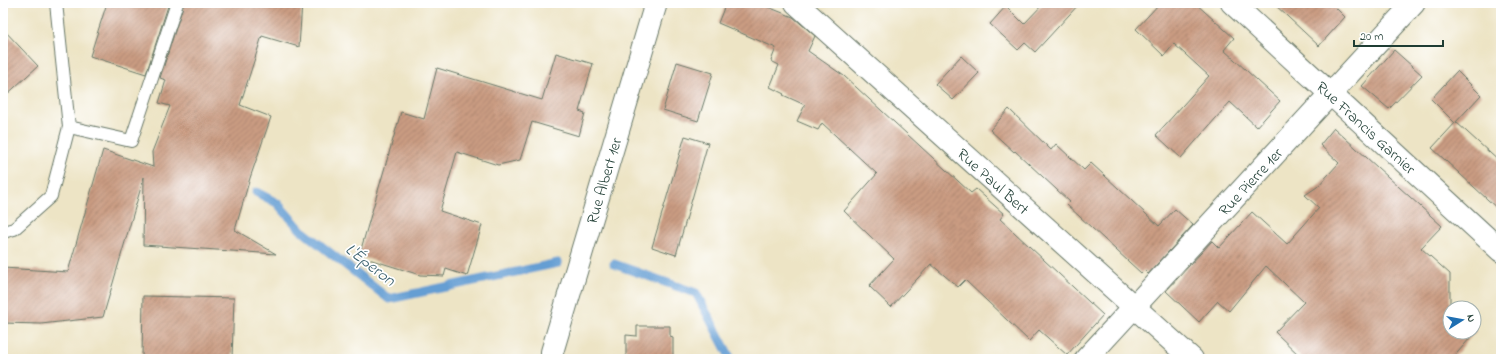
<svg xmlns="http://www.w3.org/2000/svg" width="1504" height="362" font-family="'Indie Flower',sans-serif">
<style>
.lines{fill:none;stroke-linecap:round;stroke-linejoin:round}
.stream{stroke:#659ed3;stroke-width:9}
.building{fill:url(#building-hatch)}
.service-casing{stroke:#677767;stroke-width:14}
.minor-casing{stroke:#677767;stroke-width:24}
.tertiary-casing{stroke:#677767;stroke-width:24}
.service{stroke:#fff;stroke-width:12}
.minor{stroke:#fff;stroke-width:22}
.tertiary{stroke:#fff;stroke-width:22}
.labels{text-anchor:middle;stroke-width:3.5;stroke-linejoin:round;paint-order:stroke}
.street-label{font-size:16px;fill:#1f3d34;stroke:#fff}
.water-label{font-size:17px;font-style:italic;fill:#385f6c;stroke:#fff}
</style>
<defs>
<pattern id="building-hatch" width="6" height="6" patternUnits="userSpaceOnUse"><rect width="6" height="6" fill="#ca9b82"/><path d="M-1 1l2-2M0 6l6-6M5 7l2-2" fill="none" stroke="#a3806b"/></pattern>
</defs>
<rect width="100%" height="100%" fill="#fff"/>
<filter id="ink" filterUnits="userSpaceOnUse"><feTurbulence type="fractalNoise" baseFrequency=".025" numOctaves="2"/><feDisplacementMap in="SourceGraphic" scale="8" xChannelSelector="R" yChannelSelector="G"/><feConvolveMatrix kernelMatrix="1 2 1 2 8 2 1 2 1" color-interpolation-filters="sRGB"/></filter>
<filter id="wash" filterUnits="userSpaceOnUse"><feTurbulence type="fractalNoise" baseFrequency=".012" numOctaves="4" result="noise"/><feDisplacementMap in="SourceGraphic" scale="16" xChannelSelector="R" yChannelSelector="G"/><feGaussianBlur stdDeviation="0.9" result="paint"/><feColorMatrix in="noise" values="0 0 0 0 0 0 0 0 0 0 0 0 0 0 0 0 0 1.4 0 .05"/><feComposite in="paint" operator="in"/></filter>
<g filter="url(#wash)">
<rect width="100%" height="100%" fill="#ede4c5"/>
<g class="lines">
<g class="stream">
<polyline points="256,192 277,203 301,230 389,299 558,263"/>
<polyline points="614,264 696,293 731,359"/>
</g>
</g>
<g id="blocks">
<g class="building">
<polygon points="107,3 169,3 146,74 90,56"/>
<polygon points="184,3 302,3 299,47 262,36 240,105 271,117 250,178 235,230 276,254 143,245 144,177 103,317 41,324 3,323 3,268 68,272 103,150 153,167 152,152 170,106 159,103 166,80 160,78"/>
<polygon points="726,3 758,3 793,17 815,36 808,51 844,76 971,193 976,189 1004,214 1000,219 1103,315 1067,355 1039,330 1029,341 965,280 958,287 931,264 891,307 869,286 894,259 844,211 877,174 822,123 818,130 797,121 805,105 783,95 784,94 770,87 779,65 771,61 776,48 718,23"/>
<polygon points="1044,3 1080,3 1035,52 1025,43 1018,50 990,24 1006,6 1024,24"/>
<polygon points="1160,3 1195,3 1234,38 1224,50 1280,101 1257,127 1230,102 1181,158 1156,135 1209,76 1174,44 1164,56 1136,29"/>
<polygon points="1273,3 1331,3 1345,17 1319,46"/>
<polygon points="3,29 38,66 3,98"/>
<polygon points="1394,50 1422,75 1389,109 1362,86"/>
<polygon points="556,53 593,64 579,111 585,113 579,136 532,122 520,160 498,165 457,152 440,211 482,225 467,276 446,269 444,276 420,275 359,256 401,112 424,119 437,68 542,100"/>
<polygon points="961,56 979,73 953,100 935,84"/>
<polygon points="677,62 713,73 698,121 663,110"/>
<polygon points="1457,71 1481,95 1455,123 1431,99"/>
<polygon points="1009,109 1051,150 1056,144 1084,170 1091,163 1159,226 1175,209 1193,225 1148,274 1144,270 1141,273 1067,205 1070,202 1015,151 1014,152 990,130"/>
<polygon points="1456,122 1501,163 1501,212 1432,148"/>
<polygon points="1334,128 1442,226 1421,248 1450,274 1450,332 1474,332 1474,329 1476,331 1452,359 1303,359 1275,332 1304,302 1266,266 1229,311 1218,301 1199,322 1166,291 1212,241 1219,248 1252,212 1287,244 1319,208 1305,195 1317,187 1339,163 1320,145"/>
<polygon points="685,136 708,143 676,255 652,247"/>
<polygon points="143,296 234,298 232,359 142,359"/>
<polygon points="637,326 670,326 670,336 673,337 673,359 626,359 626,335 637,336"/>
</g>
</g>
</g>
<g filter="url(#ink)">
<use href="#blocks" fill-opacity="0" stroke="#677767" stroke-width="1"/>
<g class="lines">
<g class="service-casing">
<g id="service">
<polyline points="69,127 131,141 177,3"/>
<polyline points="3,232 14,229 51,196 69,127 56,3"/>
</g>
</g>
<g class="minor-casing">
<g id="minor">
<path id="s1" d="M796,3L1192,359"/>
<path id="s2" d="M552,359V352L656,3"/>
<path id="s3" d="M1086,359L1414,3"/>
</g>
</g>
<g class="tertiary-casing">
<g id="tertiary">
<path id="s4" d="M1232,3L1501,251"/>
</g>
</g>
<use href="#service" class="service"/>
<use href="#minor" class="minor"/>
<use href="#tertiary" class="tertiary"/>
</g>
</g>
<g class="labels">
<g class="street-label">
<text dy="6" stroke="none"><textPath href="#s4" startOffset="183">Rue Francis Garnier</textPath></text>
<text dy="6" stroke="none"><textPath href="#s2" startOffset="186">Rue Albert 1er</textPath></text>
<text dy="6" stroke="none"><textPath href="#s1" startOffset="266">Rue Paul Bert</textPath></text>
<text dy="6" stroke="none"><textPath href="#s3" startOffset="242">Rue Pierre 1er</textPath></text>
</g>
<g class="water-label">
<text transform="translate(371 264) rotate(38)" y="6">L'Éperon</text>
</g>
</g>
<rect width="1504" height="362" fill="none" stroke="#fff" stroke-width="16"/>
<g transform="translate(1462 320) rotate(79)"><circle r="19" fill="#ffffff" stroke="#a5b1ae"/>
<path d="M0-3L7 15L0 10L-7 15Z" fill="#1f6fb2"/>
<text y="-6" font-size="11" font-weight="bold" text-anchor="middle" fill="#1f3d34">N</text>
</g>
<path d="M1354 40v6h89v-6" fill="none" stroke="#1f3d34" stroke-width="2"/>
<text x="1360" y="40" font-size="12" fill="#1f3d34" stroke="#ffffff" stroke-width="3" paint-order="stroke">20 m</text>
</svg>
